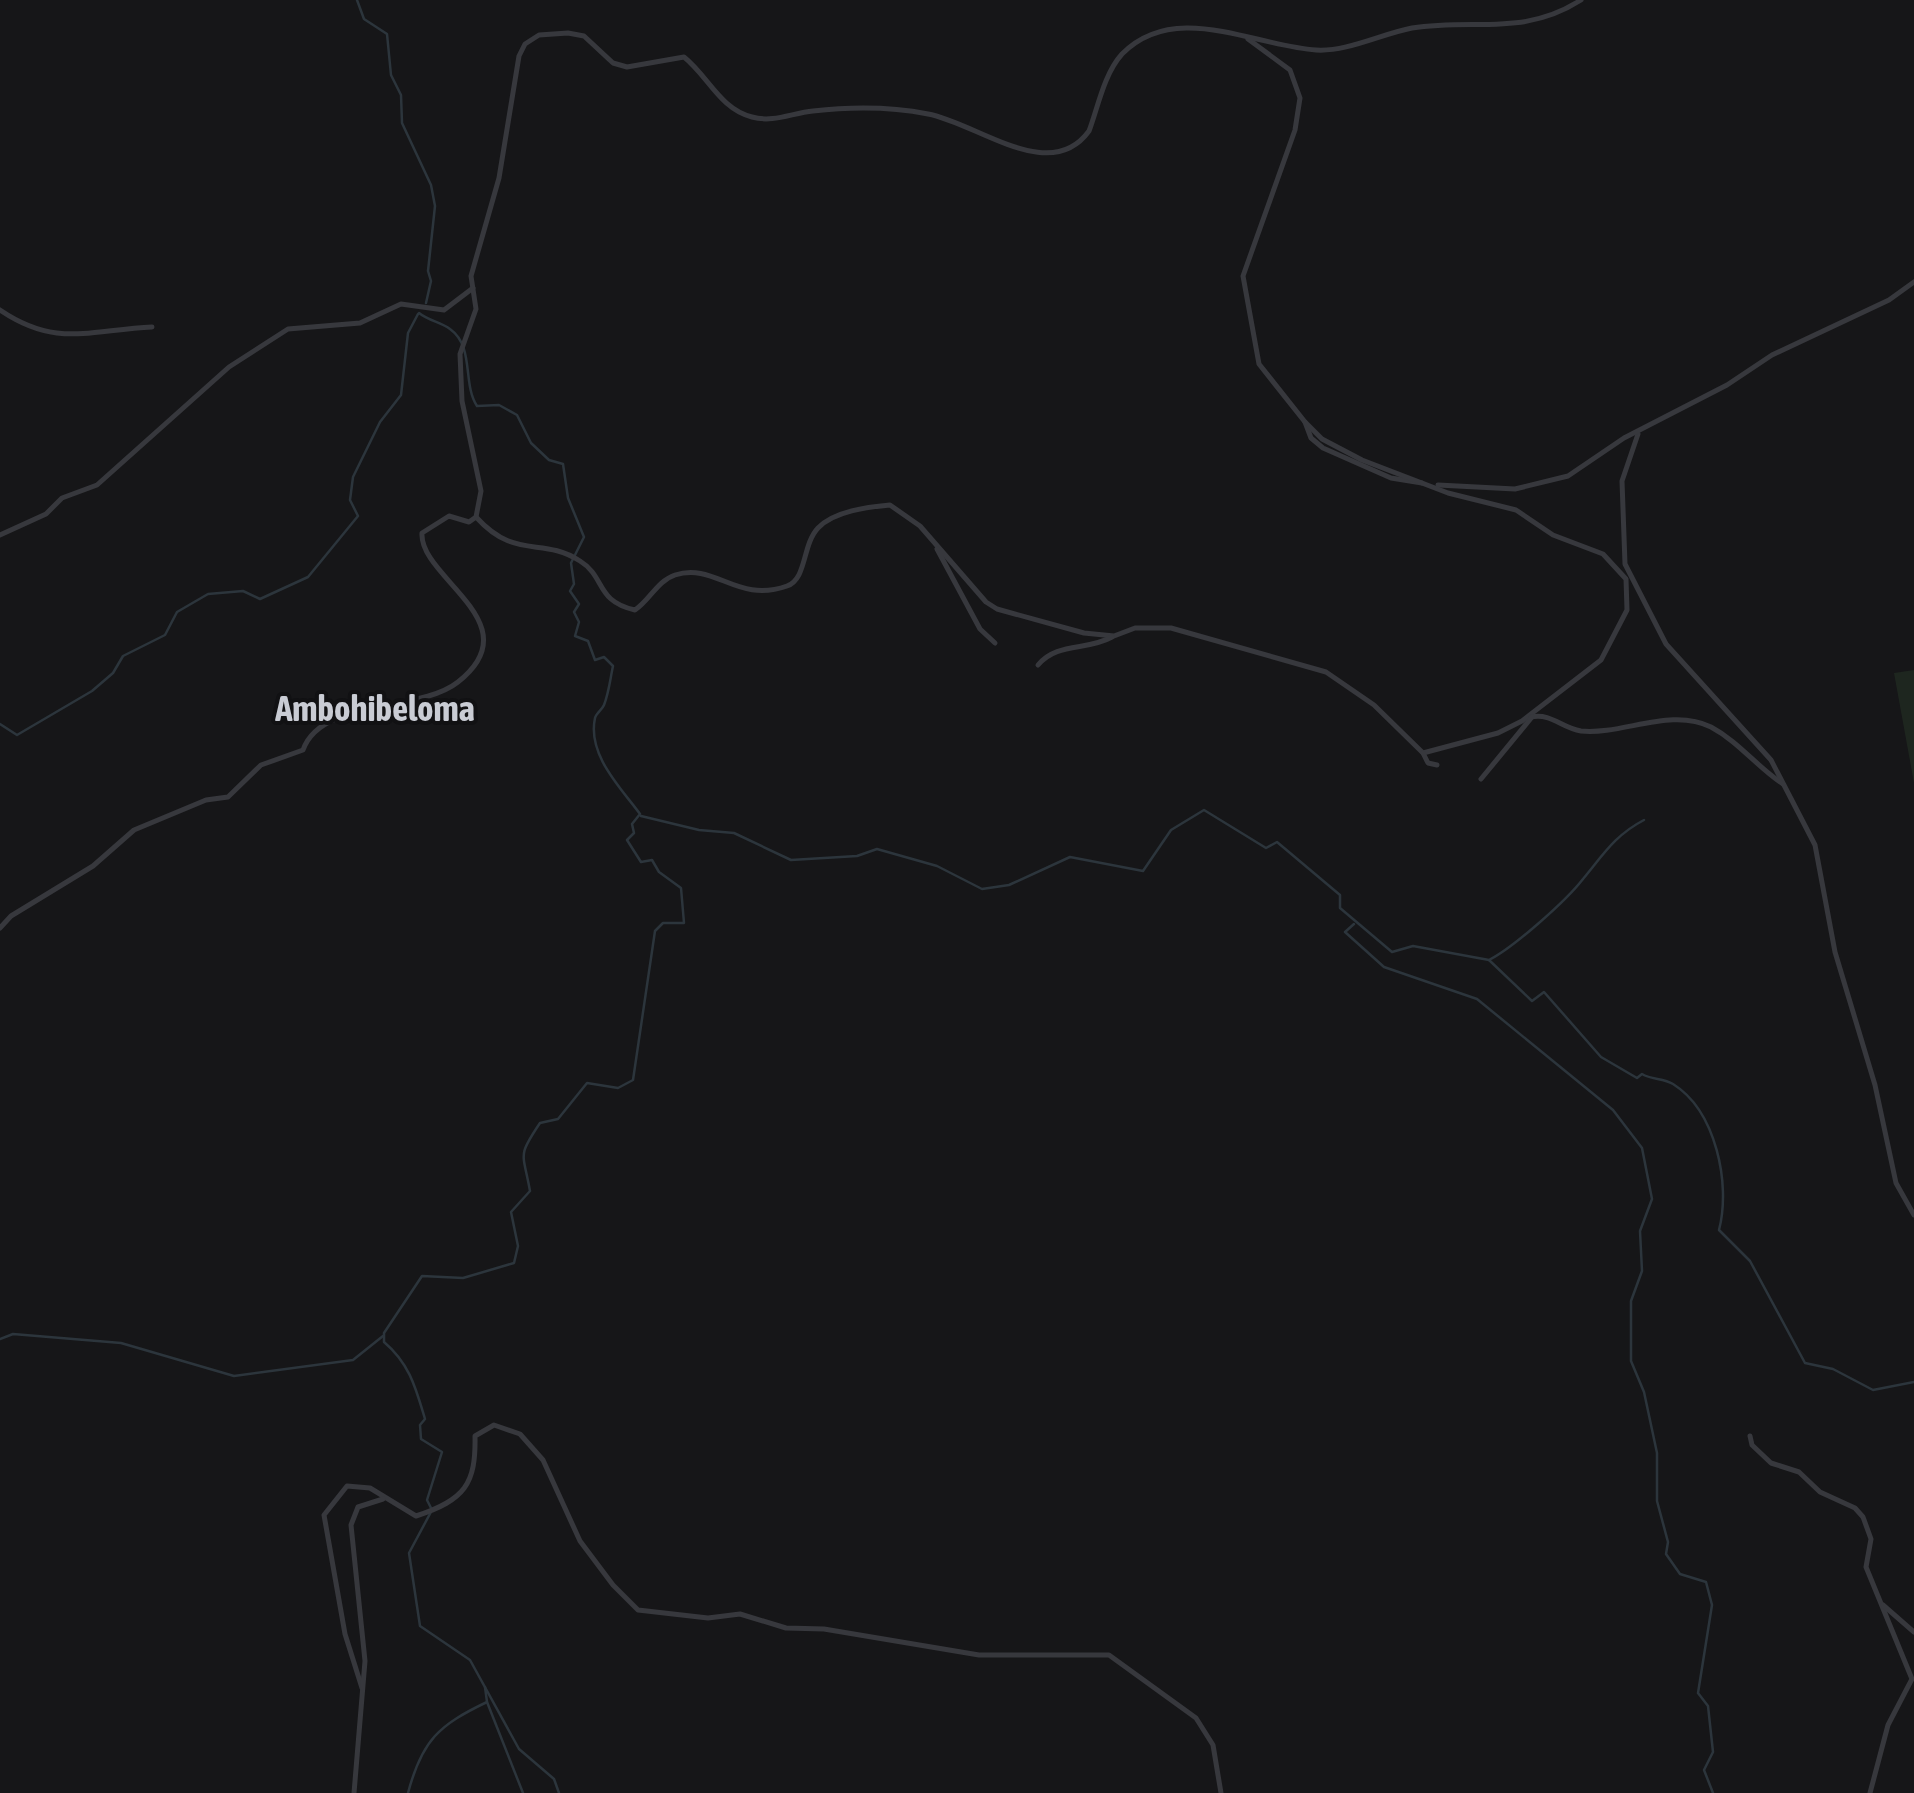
<svg xmlns="http://www.w3.org/2000/svg" width="1914" height="1793" font-family="'Asap Condensed',sans-serif">
<style>
.green{fill:#1e261f}
.lines{fill:none;stroke-linecap:round;stroke-linejoin:round}
.stream{stroke:#2c353c;stroke-width:2.5}
.minor{stroke:#37383d;stroke-width:5}
.labels{text-anchor:middle;stroke-width:8;stroke-linejoin:round;paint-order:stroke}
.quarter-label{font-size:35px;font-weight:bold;fill:#c9ccd4;stroke:#111113}
</style>
<rect width="100%" height="100%" fill="#161618"/>
<polygon class="green" points="1914,670 1914,783 1894,673"/>
<g class="lines">
<g class="stream">
<polyline points="357,0 364,19 387,34 391,75 401,95 402,123 431,185 435,206 428,271 431,281 426,303"/>
<path d="M419,313C429,321 441,322 450,329C475,347 462,383 477,406L499,405L517,415L531,443L549,460L563,464L568,498L584,537L571,563L574,584L570,591L579,604L574,612L579,622L575,636L588,641L595,660L604,657L613,666C610,680 609,692 604,705C602,710 596,713 595,718C587,755 621,788 640,814L632,824L634,833L627,840L641,862L652,860L659,872L681,888L684,923H663L655,931L633,1080L618,1088L587,1083L558,1119L540,1123C517,1157 523,1152 530,1191L511,1212L518,1246L514,1263L463,1278L422,1276L384,1333V1342C410,1364 416,1389 425,1419L420,1425L421,1439L442,1452L427,1500L432,1510L409,1553L420,1626L470,1660L519,1749L554,1779L559,1793"/>
<polyline points="0,724 17,735 92,691 113,673 123,656 165,635 177,612 208,594 243,591 260,599 308,577 358,516 350,500 353,477 380,422 401,395 408,333 418,314"/>
<path d="M641,816L699,830L734,833L791,860L857,856L877,849L937,866L982,889L1009,885L1070,857L1143,871L1171,830L1204,810L1266,848L1277,842L1340,895V908L1392,952L1413,946L1489,960C1513,948 1566,901 1583,879C1603,855 1615,835 1644,820"/>
<polyline points="1354,924 1345,932 1384,967 1477,999 1613,1110 1642,1148 1652,1199 1640,1231 1642,1271 1631,1301 1631,1361 1644,1392 1657,1453 1657,1501 1668,1542 1666,1554 1680,1574 1706,1582 1712,1605 1698,1693 1708,1706 1713,1752 1704,1770 1713,1793"/>
<path d="M1489,960L1532,1001L1544,992L1601,1057L1637,1078L1642,1074C1652,1080 1663,1078 1673,1084C1716,1111 1731,1184 1719,1230L1750,1261L1805,1363L1833,1369L1873,1390L1914,1382"/>
<polyline points="0,1339 13,1334 121,1343 234,1376 353,1360 383,1336"/>
<polyline points="487,1702 523,1793"/>
<path d="M408,1793C422,1740 439,1725 487,1702L485,1687"/>
</g>
<g class="minor">
<polyline points="1248,39 1290,70 1300,98 1295,130 1243,276 1259,364 1305,422 1311,438 1323,448 1391,478 1422,483"/>
<path d="M0,310C56,348 89,330 152,327"/>
<polyline points="1638,434 1622,481 1625,564 1666,644 1771,760 1815,845 1835,952 1875,1085 1896,1183 1914,1215"/>
<polyline points="1438,485 1515,489 1568,476 1624,438 1727,385 1772,355 1889,300 1914,282"/>
<path d="M476,517C516,561 541,536 580,561C606,577 595,601 635,610C650,600 657,581 675,575C715,562 737,604 787,586C807,579 802,545 818,528C834,511 868,507 890,505L920,526L986,602L997,609L1084,633L1114,636L1135,628H1171L1326,672L1374,705L1423,753L1498,733L1522,721L1601,660L1627,610L1626,579L1603,554L1553,535L1516,510L1448,493L1362,460L1322,439L1305,422"/>
<polyline points="0,535 46,514 62,498 97,485 229,367 288,329 360,323 401,304 444,310 473,288"/>
<polyline points="937,549 980,629 995,643"/>
<path d="M1038,665C1057,642 1087,651 1112,637"/>
<path d="M1531,717C1552,713 1561,728 1581,731C1623,735 1671,707 1711,727C1739,742 1757,767 1783,784"/>
<polyline points="1423,753 1428,763 1437,765"/>
<polyline points="1481,779 1532,717"/>
<path d="M0,928L11,916L93,866L134,830L206,800L228,797L261,765L303,750C321,698 419,713 458,682C533,623 419,578 422,533L449,516L469,522L476,517L481,491L462,401L460,354L476,309L471,276L499,178L519,56L525,44L539,35L568,33L584,36L613,63L627,67L684,57C708,76 720,109 752,117C773,123 792,113 813,111C849,107 892,107 928,114C977,123 1050,185 1089,131C1098,107 1104,74 1122,54C1175,0 1254,46 1316,50C1347,52 1381,34 1412,28C1475,18 1523,37 1581,0"/>
<polyline points="1750,1436 1752,1445 1771,1463 1799,1472 1820,1492 1855,1508 1863,1517 1871,1539 1866,1567 1912,1679"/>
<polyline points="1883,1605 1914,1632"/>
<path d="M362,1688L345,1634L324,1515L347,1486L370,1488L416,1516C465,1500 476,1484 475,1436L494,1425L520,1434L543,1460L580,1541L613,1585L638,1610L708,1618L740,1614L786,1628L824,1629L979,1655H1109L1196,1718L1213,1745L1221,1793"/>
<polyline points="354,1793 365,1661 351,1525 358,1507 383,1499"/>
<polyline points="1870,1793 1888,1725 1912,1679"/>
</g>
</g>
<g class="labels">
<g class="quarter-label">
<text x="375" y="721">Ambohibeloma</text>
</g>
</g>
</svg>
